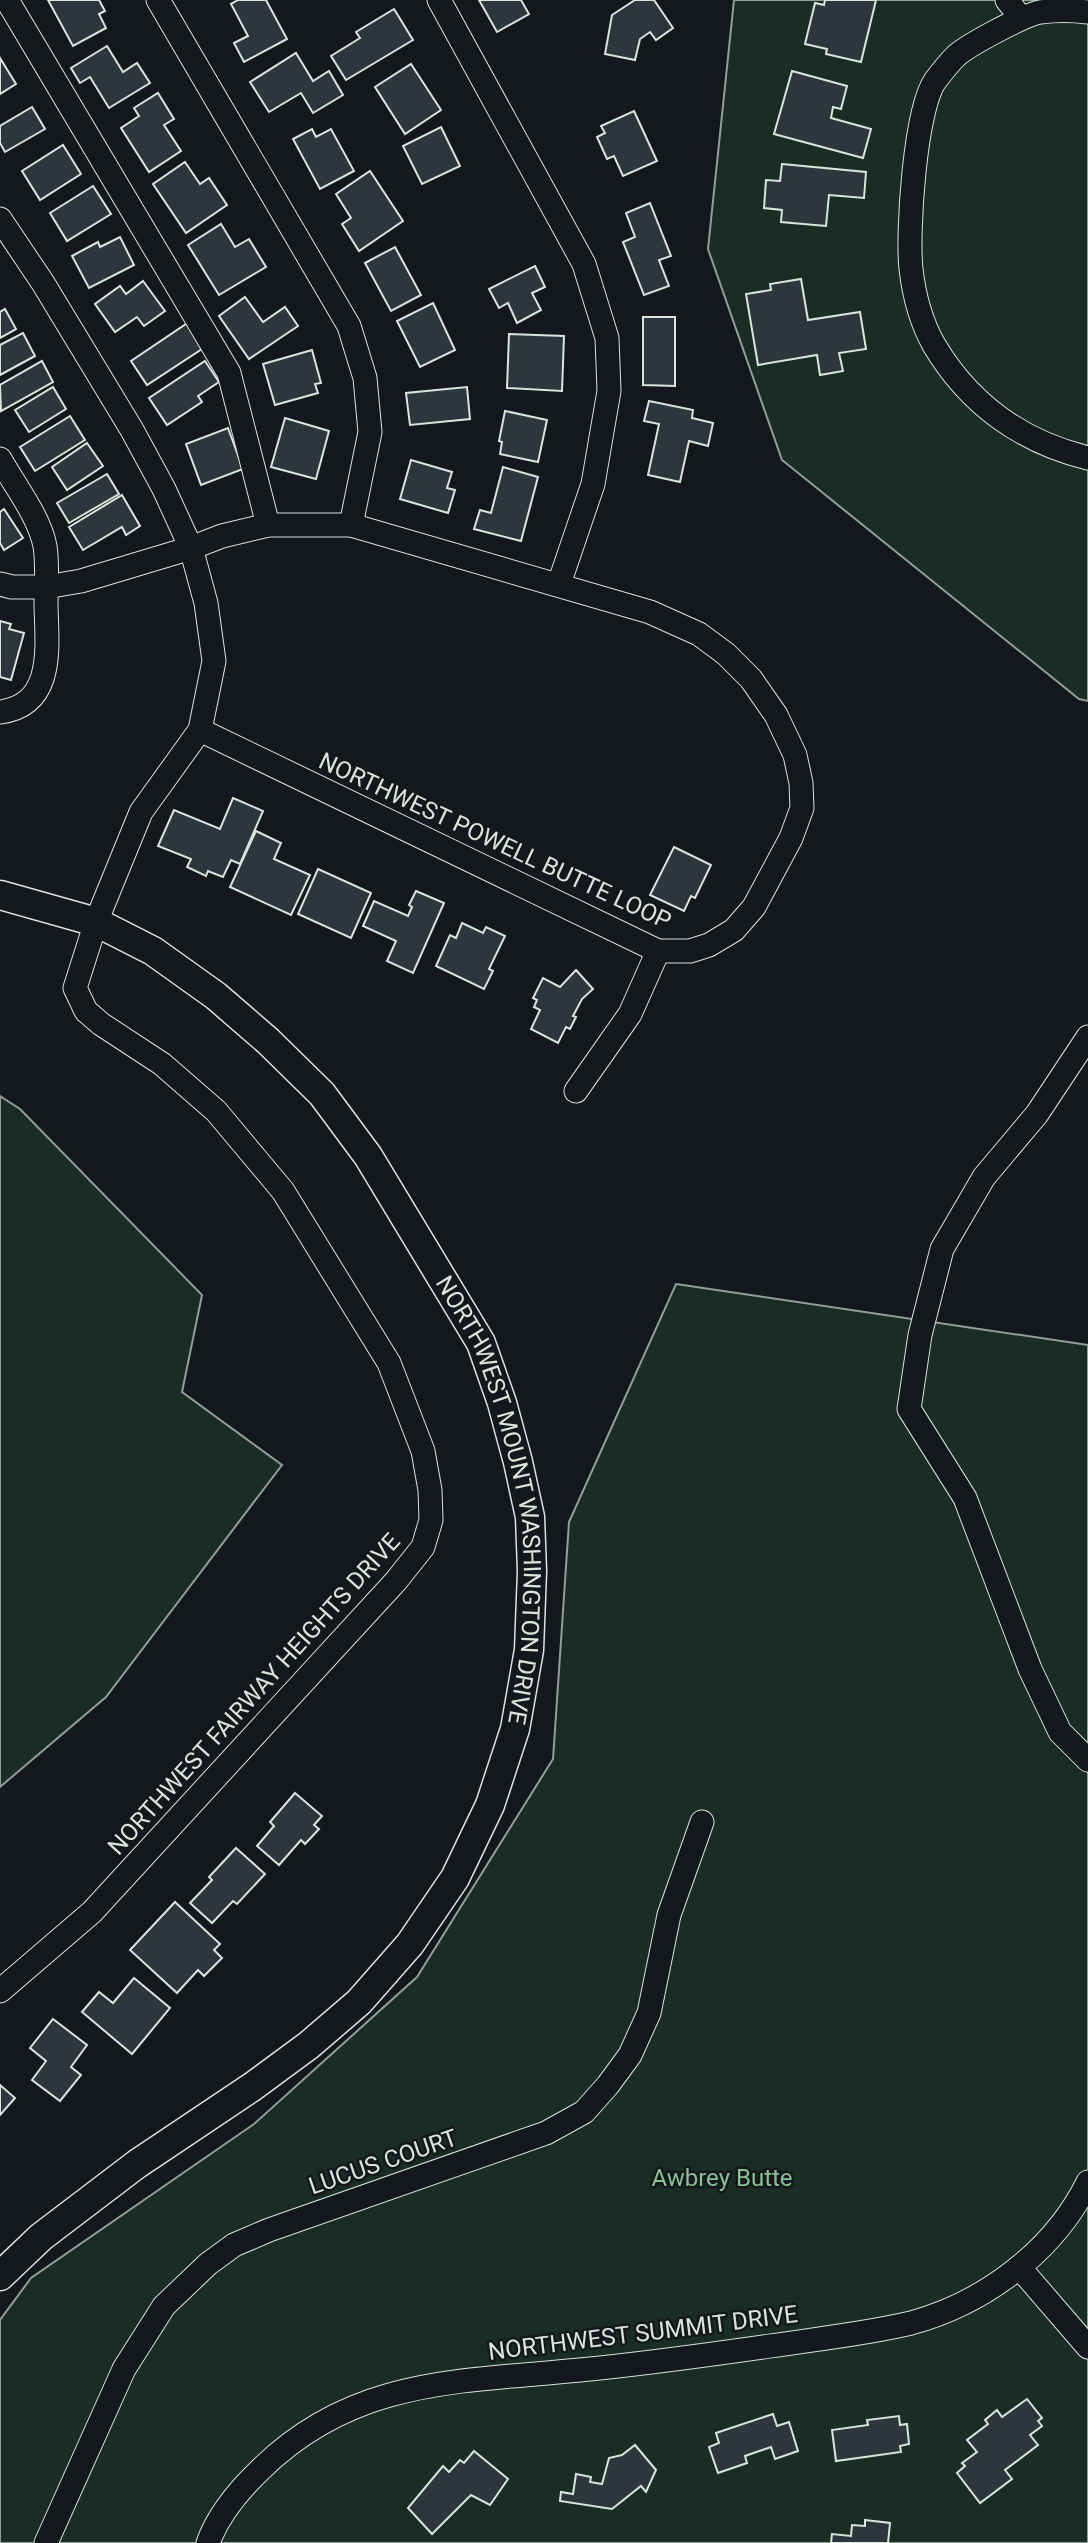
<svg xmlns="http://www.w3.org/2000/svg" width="1088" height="2543" font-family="Roboto,sans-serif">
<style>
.green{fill:#1a2d24;stroke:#939e99;stroke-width:2}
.building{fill:#2c363c;stroke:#d8e6dc;stroke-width:2}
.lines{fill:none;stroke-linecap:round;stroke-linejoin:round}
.minor-casing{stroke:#d8e6dc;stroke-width:25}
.major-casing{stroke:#d8e6dc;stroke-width:31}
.minor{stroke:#14181c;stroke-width:23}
.major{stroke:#14181c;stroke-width:28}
.labels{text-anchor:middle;stroke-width:5;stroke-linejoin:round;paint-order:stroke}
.street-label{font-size:24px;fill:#d8e6dc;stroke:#14181c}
.park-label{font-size:24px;fill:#8ac095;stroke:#14181c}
</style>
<rect width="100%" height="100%" fill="#14181c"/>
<g class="green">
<polygon points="734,0 1088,0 1088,701 1079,699 782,460 708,249"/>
<polygon points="0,1096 20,1109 202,1295 182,1392 282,1465 106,1697 0,1787"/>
<polygon points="676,1284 1088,1345 1088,2543 0,2543 0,2320 31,2278 254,2124 417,1977 553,1759 569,1522"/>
</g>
<g class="building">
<polygon points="48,0 99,0 105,11 99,14 106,28 73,46"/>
<polygon points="238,0 266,0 287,39 244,62 234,43 248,36 231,4"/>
<polygon points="479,0 521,0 529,14 497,32"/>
<polygon points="635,0 654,0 673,28 656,40 650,32 640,39 635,60 605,54 612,15"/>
<polygon points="825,0 876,0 861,62 826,54 827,49 805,44 815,3 824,5"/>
<polygon points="394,9 413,40 346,80 331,56 360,38 356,32"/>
<polygon points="107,46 123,72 137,63 150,83 109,108 90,77 80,83 71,68"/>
<polygon points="296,53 313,81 329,71 343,95 313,113 301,93 269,112 250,82"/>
<polygon points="0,58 16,84 0,94"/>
<polygon points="411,64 441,110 405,134 375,87"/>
<polygon points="792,71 847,86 841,109 833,107 831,118 871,129 863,158 774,134"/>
<polygon points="158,93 174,119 164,125 181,151 149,172 121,128 139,116 134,108"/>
<polygon points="32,107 45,129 5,152 0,143 0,126"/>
<polygon points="634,111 657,161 623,176 614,156 607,159 597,137 605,133 601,126"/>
<polygon points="441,127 460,166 422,184 403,146"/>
<polygon points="312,129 316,137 331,129 354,171 320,189 293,139"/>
<polygon points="63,145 81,174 40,200 22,171"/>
<polygon points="185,162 200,184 209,178 227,205 186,233 153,184"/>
<polygon points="782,164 866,172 864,198 829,195 826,226 781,222 782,210 764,208 766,180 780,181"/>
<polygon points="370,171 403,221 359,251 342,224 351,218 336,194"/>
<polygon points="93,186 111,214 67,241 50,213"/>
<polygon points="650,203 671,256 659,260 669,286 644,295 623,242 635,237 626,213"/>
<polygon points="221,224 235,247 249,239 266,267 219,295 188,245"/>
<polygon points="120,237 134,265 89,288 72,256 98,242 100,247"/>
<polygon points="395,247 421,295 391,311 365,263"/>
<polygon points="535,266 545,287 532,293 541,310 517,323 508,303 499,308 489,289"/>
<polygon points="801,279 808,320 860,312 866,349 839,353 843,371 820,375 817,355 758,365 746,294 771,290 770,284"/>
<polygon points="143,281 165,311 144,326 137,317 115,332 95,304 120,286 126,294"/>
<polygon points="245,297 263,322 285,307 298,326 249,359 219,316"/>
<polygon points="433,303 455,350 420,367 397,321"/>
<polygon points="5,309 16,329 0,338 0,312"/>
<polygon points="643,317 675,317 675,386 643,385"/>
<polygon points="189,322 205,347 147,385 131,361"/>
<polygon points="23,333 35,356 0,375 0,345"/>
<polygon points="509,334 564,336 562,391 507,388"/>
<polygon points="312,350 321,383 315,384 318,393 275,405 263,364"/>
<polygon points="42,361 53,382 1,411 0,385"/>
<polygon points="205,361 219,382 198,396 202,402 167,425 149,398"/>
<polygon points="53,387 66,409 29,432 15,410"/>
<polygon points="467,387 470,419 410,425 406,393"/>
<polygon points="649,401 693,410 692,418 713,423 708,446 689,441 680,482 648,475 659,424 644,421"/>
<polygon points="505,411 547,420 538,462 500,454 502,442 499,441"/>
<polygon points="70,416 85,440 35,471 20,447"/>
<polygon points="285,418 329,431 316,479 271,467"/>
<polygon points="228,428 243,469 201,485 186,444"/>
<polygon points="87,443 103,466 67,490 52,467"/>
<polygon points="411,460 452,472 447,488 455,490 448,513 400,499"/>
<polygon points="503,467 538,477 521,541 474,529 480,510 491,513"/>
<polygon points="107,474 119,494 69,523 57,503"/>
<polygon points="122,495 140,526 126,535 122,527 83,550 69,527"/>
<polygon points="4,509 23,538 4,550 0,543 0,512"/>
<polygon points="0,621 11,624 9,629 24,633 11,680 0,677"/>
<polygon points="233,798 263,811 240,864 231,860 223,877 208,871 206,876 187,867 191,859 158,846 174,810 220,829"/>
<polygon points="256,831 281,843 274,859 310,875 291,915 230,887"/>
<polygon points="674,847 711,865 695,898 691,896 684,911 650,895"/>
<polygon points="318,869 371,893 351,938 298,914"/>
<polygon points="416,891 444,903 413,973 387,961 396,941 363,926 374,901 408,916 412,907 409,905"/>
<polygon points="462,923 483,933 486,927 505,936 489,969 493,971 484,989 436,966 450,935 456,938"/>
<polygon points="576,970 593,989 582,999 573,1016 576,1017 570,1029 566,1027 558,1043 531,1029 540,1010 534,1007 537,1000 533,998 543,978 560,987"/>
<polygon points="295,1793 322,1816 314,1825 319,1829 305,1844 301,1840 279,1865 257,1846 274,1826 270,1822"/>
<polygon points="236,1848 265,1874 237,1904 233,1901 212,1923 190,1903 212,1880 209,1877"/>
<polygon points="175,1902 220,1944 214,1950 222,1958 204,1976 198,1970 177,1993 130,1950"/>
<polygon points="134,1978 170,2008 132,2054 82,2012 99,1992 113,2003"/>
<polygon points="53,2019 87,2045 71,2067 81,2075 60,2101 32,2080 46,2061 30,2048"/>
<polygon points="0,2085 15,2098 0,2115"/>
<polygon points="1027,2399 1042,2418 1038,2421 1042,2426 1030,2435 1038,2445 1005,2470 1012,2479 980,2503 957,2473 965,2466 962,2463 977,2452 967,2440 988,2424 985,2420 997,2410 1002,2417"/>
<polygon points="773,2414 777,2426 789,2422 798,2451 775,2459 771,2447 745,2456 747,2463 718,2473 709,2447 719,2443 716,2433"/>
<polygon points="899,2416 900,2425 907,2424 909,2444 900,2446 901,2452 836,2461 832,2430 868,2425 867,2420"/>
<polygon points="635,2445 656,2470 646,2492 641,2486 612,2509 560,2501 561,2492 573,2494 576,2474 591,2477 590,2482 602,2484 609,2458 622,2455"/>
<polygon points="474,2451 508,2479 490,2505 471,2495 432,2534 408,2508 443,2466 449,2472 460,2460 464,2463"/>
<polygon points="865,2520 890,2523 888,2543 831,2543 832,2534 851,2536 852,2525 865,2526"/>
</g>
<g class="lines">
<g class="minor-casing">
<g id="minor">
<polyline points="7,0 229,373 268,525"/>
<polyline points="158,0 349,326 365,378 370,432 351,525"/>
<polyline points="439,0 584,264 607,338 609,391 593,484 559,584"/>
<polyline points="1007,0 1021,18"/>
<path d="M1088,12C1073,10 1055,10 1040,12C1024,15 968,45 956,56C949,63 941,73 935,81C915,110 907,232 911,269C914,295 921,322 934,345C969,404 1022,442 1088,458"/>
<polyline points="0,219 43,283 132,430 164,489 191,548 206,603 214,661 200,730 141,812 96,922 75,988 86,1011 101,1024 162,1064 216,1111 283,1191 389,1363 423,1451 430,1490 431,1520 423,1547 396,1581 92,1912 0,1991"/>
<path d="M0,459C15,486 39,516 45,546C48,565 46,587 46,606C47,647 55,705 0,712"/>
<polyline points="0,584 12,587 46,587 81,581 191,548 222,536 268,525 351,525 650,612 699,634 726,654 751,679 776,715 795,755 801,783 802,808 791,838 754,907 734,930 709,945 690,951 658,951 200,730"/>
<polyline points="1088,1037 1037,1114 984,1177 942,1249 920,1335 909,1409 965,1498 1030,1669 1060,1732 1088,1760"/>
<polyline points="576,1091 630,1014 658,951"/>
<polyline points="1019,2267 1088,2347"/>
<polyline points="46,2543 124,2369 164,2306 208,2264 234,2245 269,2230 546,2133 584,2112 608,2085 630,2055 649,2013 669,1915 702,1822"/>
<path d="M208,2543C218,2515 238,2491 260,2470C353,2378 459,2382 580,2370C643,2364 707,2355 770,2346C816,2339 865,2334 911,2323C985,2303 1054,2251 1088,2182"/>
</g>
</g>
<g class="major-casing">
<g id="major">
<path id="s1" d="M0,895L96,922L153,951L216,996L268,1041L322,1094L368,1156L481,1343L502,1403L518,1462L530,1517L532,1571L529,1650L515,1729L490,1805L455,1878L410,1944L359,2002L309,2045L252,2087L137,2164L41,2237L0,2276"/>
</g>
</g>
<use href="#minor" class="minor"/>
<use href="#major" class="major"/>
</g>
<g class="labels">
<g class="street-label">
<text transform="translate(495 841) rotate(25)" y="8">NORTHWEST POWELL BUTTE LOOP</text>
<text dy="8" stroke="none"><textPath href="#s1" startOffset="838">NORTHWEST MOUNT WASHINGTON DRIVE</textPath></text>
<text transform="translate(254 1694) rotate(-48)" y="8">NORTHWEST FAIRWAY HEIGHTS DRIVE</text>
<text transform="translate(383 2162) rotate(-19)" y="8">LUCUS COURT</text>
<text transform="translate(643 2333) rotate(-7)" y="8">NORTHWEST SUMMIT DRIVE</text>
</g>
<g class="park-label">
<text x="722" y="2186">Awbrey Butte</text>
</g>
</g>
</svg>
